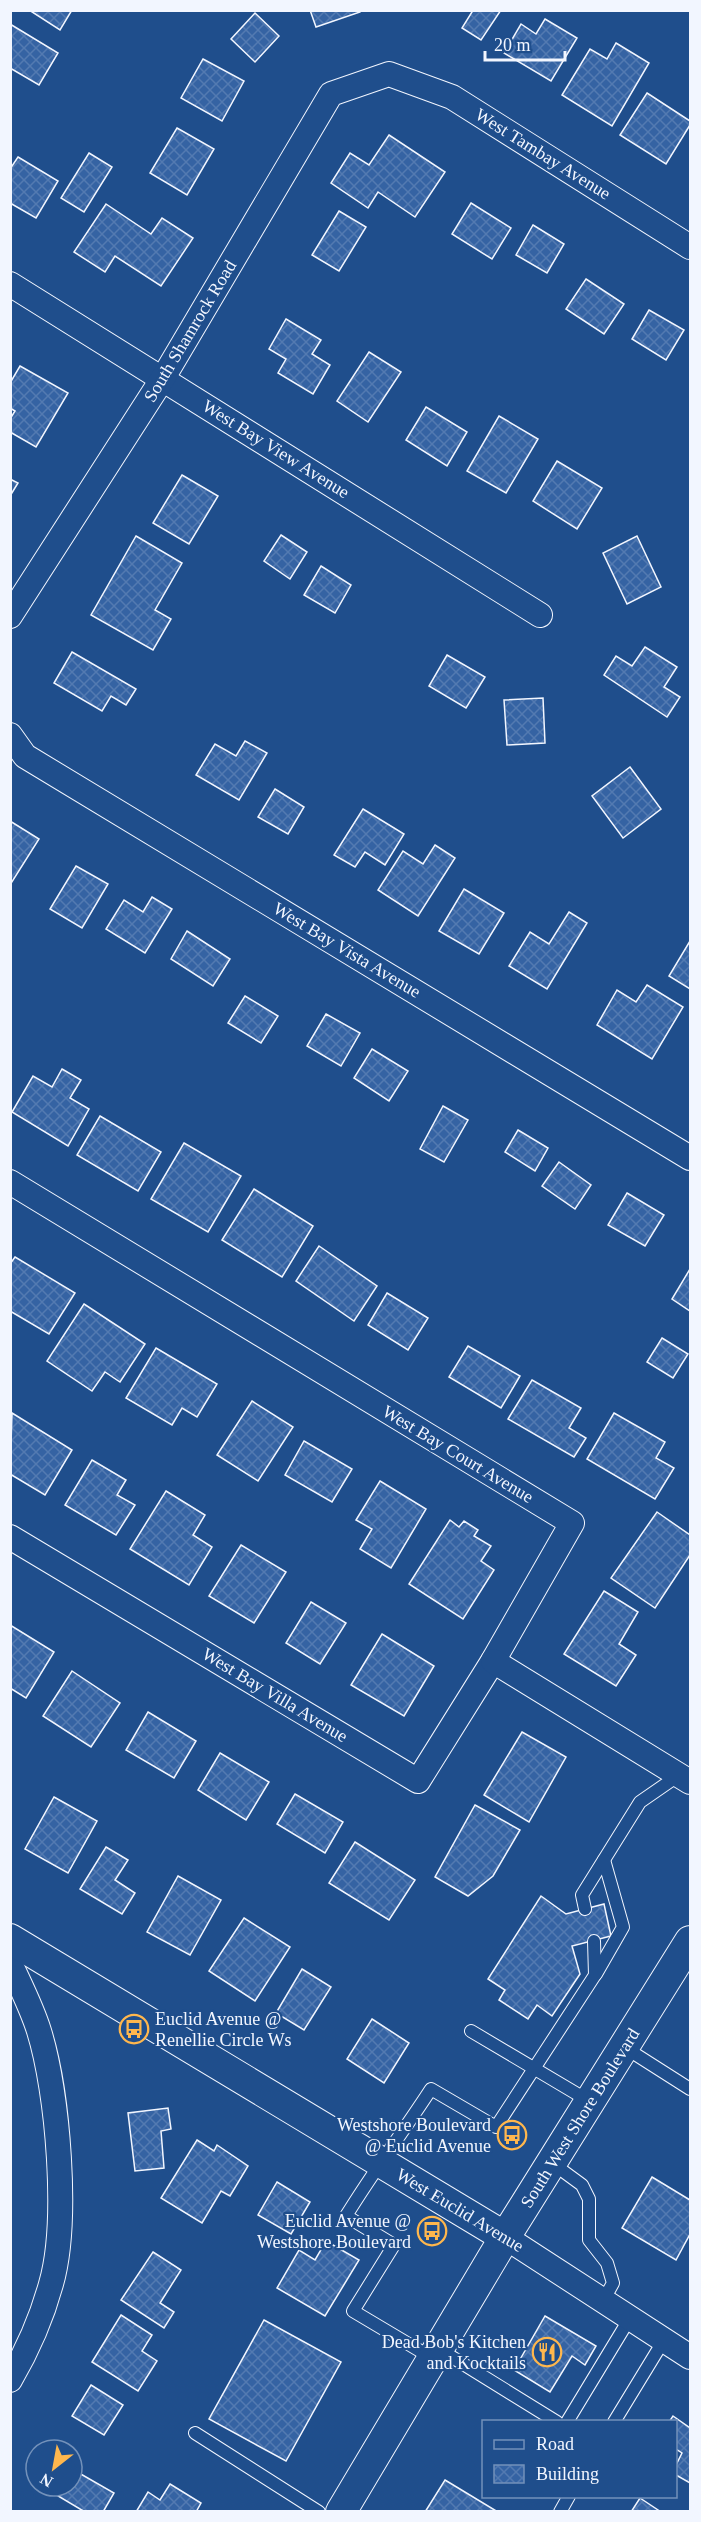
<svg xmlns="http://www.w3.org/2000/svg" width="701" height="2522" font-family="'Times New Roman',serif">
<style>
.building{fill:url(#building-cross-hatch);stroke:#f2f6ff;stroke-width:1.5}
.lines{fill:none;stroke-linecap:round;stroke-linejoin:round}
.service-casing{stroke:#f2f6ff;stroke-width:14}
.minor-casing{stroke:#f2f6ff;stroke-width:26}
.tertiary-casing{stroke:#f2f6ff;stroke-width:32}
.service{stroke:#1f4e8c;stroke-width:12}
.minor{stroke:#1f4e8c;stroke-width:24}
.tertiary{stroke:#1f4e8c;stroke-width:30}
.labels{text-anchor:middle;stroke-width:4.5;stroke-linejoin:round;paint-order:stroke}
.street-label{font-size:18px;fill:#f2f6ff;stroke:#1f4e8c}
.poi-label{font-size:18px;fill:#f2f6ff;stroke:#1f4e8c;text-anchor:end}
</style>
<defs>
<pattern id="building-cross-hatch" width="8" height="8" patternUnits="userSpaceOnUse" patternTransform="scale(1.5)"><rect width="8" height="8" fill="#3563a3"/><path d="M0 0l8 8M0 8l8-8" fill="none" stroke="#537ab1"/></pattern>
</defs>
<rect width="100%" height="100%" fill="#1f4e8c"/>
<g class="building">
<polygon points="29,10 72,10 60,30"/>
<polygon points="310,10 360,10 360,12 316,27"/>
<polygon points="469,10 501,10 481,40 462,28 472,12"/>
<polygon points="255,13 279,36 255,62 231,39"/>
<polygon points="545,19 577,38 551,81 504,53 521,24 536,34"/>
<polygon points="10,24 58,53 39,85 10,68"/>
<polygon points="616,43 649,63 612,126 562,95 590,49 607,59"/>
<polygon points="203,59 244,81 222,121 181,98"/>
<polygon points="647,93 690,121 690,125 666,164 620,135"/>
<polygon points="177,128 214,149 187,195 150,173"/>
<polygon points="389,135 445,172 415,217 378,192 368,208 331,183 350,153 369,165"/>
<polygon points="89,153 112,167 84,212 61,198"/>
<polygon points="18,157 58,181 36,218 10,203 10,169"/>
<polygon points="471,203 511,228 492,259 452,234"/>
<polygon points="106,204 151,234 162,218 193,238 161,286 115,256 105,272 74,252"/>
<polygon points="339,211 366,227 339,271 312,255"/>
<polygon points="533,225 564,244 547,273 516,255"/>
<polygon points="586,279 624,304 604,334 566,309"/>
<polygon points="649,310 684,330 666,360 632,339"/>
<polygon points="286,319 321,340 312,354 330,365 313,394 278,373 286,359 269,349"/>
<polygon points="369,352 401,372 368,422 337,401"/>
<polygon points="20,366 68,393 36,447 10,432 10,419 15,411 10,408 10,383"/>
<polygon points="426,407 467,432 447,466 406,440"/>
<polygon points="499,416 538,439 506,493 467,471"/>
<polygon points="557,461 602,488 577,529 533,501"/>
<polygon points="182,475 218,496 189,544 153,523"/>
<polygon points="10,479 18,483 10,496"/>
<polygon points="281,535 307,552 290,579 264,561"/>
<polygon points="136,536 182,563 155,610 171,619 153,650 91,615"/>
<polygon points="637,536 661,587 627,604 603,553"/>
<polygon points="321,566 351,585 335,613 304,595"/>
<polygon points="645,647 677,667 664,687 680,697 667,717 604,675 616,656 632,666"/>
<polygon points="72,652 136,689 126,705 111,696 102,711 54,683"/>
<polygon points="447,655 485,677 466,708 429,686"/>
<polygon points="543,698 545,743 507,745 504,700"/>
<polygon points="245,741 267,753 239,800 196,775 215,744 236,756"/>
<polygon points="630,767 661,809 623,838 592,796"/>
<polygon points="275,789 304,807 288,834 258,817"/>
<polygon points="363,809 404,834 385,865 365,852 355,867 334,855"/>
<polygon points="10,821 39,839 10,885"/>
<polygon points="435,845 455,858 418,916 378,890 403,851 423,864"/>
<polygon points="76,866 108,884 82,928 50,909"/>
<polygon points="464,889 504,913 479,954 439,931"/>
<polygon points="152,897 172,909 145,953 106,929 124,900 143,912"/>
<polygon points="569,912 587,923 547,989 509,966 530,932 549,944"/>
<polygon points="187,931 230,959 213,986 171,959"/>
<polygon points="690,941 690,989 669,976"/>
<polygon points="647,985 683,1007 652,1059 597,1025 617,990 636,1002"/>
<polygon points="245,996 278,1016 261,1043 228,1023"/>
<polygon points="326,1014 360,1033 341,1066 307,1046"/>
<polygon points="372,1049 408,1071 389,1101 354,1078"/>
<polygon points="62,1069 81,1080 70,1098 89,1109 68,1146 12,1112 33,1076 52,1087"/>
<polygon points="443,1106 468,1120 444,1162 420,1149"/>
<polygon points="100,1116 161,1152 138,1191 77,1155"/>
<polygon points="518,1130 548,1148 535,1171 505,1152"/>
<polygon points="184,1143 241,1176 208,1232 151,1199"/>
<polygon points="559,1162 591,1185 575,1209 542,1186"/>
<polygon points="254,1189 313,1226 282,1277 222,1240"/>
<polygon points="627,1193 664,1215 645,1246 608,1225"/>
<polygon points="319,1246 377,1286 354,1321 296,1281"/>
<polygon points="15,1257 75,1293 49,1334 10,1311 10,1264"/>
<polygon points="690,1269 690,1311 672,1299"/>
<polygon points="387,1293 428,1318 408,1350 368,1325"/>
<polygon points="84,1304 145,1344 120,1382 105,1372 92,1391 47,1361"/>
<polygon points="662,1338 688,1354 673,1378 647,1362"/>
<polygon points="468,1346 520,1376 501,1408 449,1377"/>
<polygon points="156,1348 217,1384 197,1417 182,1408 172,1425 126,1398"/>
<polygon points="532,1380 581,1408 569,1428 586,1438 574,1457 508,1419"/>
<polygon points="252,1401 293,1427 258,1481 217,1455"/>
<polygon points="12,1413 72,1450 45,1495 10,1474"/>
<polygon points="614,1413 665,1442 656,1458 674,1468 655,1499 587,1459"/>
<polygon points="304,1441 352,1469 332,1502 285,1475"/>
<polygon points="92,1460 126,1480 117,1495 135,1505 116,1535 65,1505"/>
<polygon points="380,1481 426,1509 391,1568 360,1549 372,1529 356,1520"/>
<polygon points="166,1491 205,1515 193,1535 212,1547 189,1585 130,1549"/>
<polygon points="657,1512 690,1535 690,1555 655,1608 611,1578"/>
<polygon points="450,1520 459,1527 464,1521 478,1530 474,1536 491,1546 481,1561 494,1570 463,1619 409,1584"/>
<polygon points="241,1545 286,1572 254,1623 209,1596"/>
<polygon points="604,1591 638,1612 619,1644 636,1655 616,1686 564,1654"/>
<polygon points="311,1602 346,1623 320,1664 286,1643"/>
<polygon points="10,1625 54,1652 26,1698 10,1688"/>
<polygon points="382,1634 434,1666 404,1716 351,1685"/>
<polygon points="72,1671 120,1703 91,1747 43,1716"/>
<polygon points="148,1712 196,1741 174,1778 126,1750"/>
<polygon points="522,1732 566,1757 529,1822 484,1795"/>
<polygon points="220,1753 269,1782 246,1820 198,1790"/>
<polygon points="295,1794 343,1822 325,1853 277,1824"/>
<polygon points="54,1797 97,1821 68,1873 25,1849"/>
<polygon points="475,1805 520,1830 493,1876 468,1896 435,1877"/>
<polygon points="355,1842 415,1880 389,1920 329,1883"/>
<polygon points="106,1847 128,1860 115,1880 135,1893 122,1914 80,1889"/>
<polygon points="178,1876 221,1900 190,1955 147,1932"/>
<polygon points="541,1896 566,1914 604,1904 611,1936 572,1946 580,1974 552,2016 537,2005 528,2019 499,2000 505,1990 488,1979"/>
<polygon points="244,1918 290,1947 255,2001 209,1971"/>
<polygon points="302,1969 331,1987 304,2030 276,2013"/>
<polygon points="372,2019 409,2043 384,2083 347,2059"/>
<polygon points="168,2108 171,2129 161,2131 164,2168 135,2171 128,2113"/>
<polygon points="197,2140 214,2151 217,2145 248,2166 230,2196 221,2191 202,2223 161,2198"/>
<polygon points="652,2177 690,2200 690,2234 676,2260 622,2228"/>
<polygon points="277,2182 310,2202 291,2234 258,2215"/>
<polygon points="326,2241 359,2260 325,2316 277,2288 299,2250 315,2260"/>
<polygon points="153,2252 181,2270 160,2303 174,2312 164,2328 121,2300"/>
<polygon points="121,2315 152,2335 142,2351 157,2361 138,2391 92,2362"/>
<polygon points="545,2316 596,2346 585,2365 572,2356 550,2392 514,2370"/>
<polygon points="264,2320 341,2362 286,2461 209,2419"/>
<polygon points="91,2385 123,2405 104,2435 72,2416"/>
<polygon points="673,2416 690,2428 690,2483 676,2475 676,2465 682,2453 676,2449 676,2422 669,2422"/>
<polygon points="72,2469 114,2493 103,2512 85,2512 53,2493 56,2486 72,2486"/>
<polygon points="445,2480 498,2512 425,2512"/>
<polygon points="170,2484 201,2503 196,2512 136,2512 148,2492 160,2500"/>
<polygon points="640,2498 661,2512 631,2512"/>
</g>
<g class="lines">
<g class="service-casing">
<g id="service">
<polyline points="585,1909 582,1895 640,1802 679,1775"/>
<polyline points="596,1974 623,1927 604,1860"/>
<polyline points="471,2031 589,2101"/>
<polyline points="624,2047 690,2089"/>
<polyline points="552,2163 582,2185 589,2199 589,2240 607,2263 613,2283 603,2301"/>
<polyline points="439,2349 557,2422"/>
<path d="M432,2358L353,2311L394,2245L346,2216C373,2172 403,2132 431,2089L496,2127L595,1975L594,1941"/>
<polyline points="567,2422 630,2318"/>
<polyline points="614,2422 664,2340"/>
<polyline points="195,2433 319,2512"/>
<polyline points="560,2512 569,2496"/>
</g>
</g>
<g class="minor-casing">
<g id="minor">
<polyline points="10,284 540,615"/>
<polyline points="10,616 163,378 331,94 389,74 452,97 690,247"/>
<polyline points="10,735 25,756 690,1158"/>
<polyline points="10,1182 572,1523 493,1661 418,1781 10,1537"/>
<polyline points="493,1661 690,1782"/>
<path d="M10,1963C20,1985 32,2008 39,2031C58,2092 69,2222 51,2284C42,2317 27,2351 10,2380"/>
<polyline points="505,2237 690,2357"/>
</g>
</g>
<g class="tertiary-casing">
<g id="tertiary">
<polyline points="10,1939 505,2237"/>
<polyline points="341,2512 505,2237 690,1941"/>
</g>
</g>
<use href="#service" class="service"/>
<use href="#minor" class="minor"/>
<use href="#tertiary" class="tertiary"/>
</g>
<defs>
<g id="bus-ring" transform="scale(1.5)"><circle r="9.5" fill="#1f4e8c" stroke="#ffb74d" stroke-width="1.5"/><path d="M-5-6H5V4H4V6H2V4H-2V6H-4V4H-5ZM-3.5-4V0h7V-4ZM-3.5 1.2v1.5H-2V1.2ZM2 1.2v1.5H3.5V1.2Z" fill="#ffb74d"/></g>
<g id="restaurant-ring" transform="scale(1.5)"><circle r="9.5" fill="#1f4e8c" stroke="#ffb74d" stroke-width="1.5"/><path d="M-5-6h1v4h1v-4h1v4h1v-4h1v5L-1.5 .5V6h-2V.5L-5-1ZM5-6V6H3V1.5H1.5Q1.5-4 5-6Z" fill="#ffb74d"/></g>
</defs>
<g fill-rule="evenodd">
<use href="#bus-ring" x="134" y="2029"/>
<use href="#bus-ring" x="512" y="2135"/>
<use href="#bus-ring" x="432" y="2231"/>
<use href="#restaurant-ring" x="547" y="2352"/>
</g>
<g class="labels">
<g class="street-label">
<text transform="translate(543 154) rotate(32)" y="6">West Tambay Avenue</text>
<text transform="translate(190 331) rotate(-59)" y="6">South Shamrock Road</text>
<text transform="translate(276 449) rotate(32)" y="6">West Bay View Avenue</text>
<text transform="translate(347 950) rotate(31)" y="6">West Bay Vista Avenue</text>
<text transform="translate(458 1454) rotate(31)" y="6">West Bay Court Avenue</text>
<text transform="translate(275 1695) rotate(31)" y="6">West Bay Villa Avenue</text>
<text transform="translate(580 2118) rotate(-58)" y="6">South West Shore Boulevard</text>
<text transform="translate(460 2210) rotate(31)" y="6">West Euclid Avenue</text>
</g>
<g class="poi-label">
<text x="155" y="2025" text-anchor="start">Euclid Avenue @<tspan x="155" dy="21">Renellie Circle Ws</tspan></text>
<text x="491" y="2131">Westshore Boulevard<tspan x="491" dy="21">@ Euclid Avenue</tspan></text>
<text x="411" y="2227">Euclid Avenue @<tspan x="411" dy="21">Westshore Boulevard</tspan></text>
<text x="526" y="2348">Dead Bob's Kitchen<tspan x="526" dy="21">and Kocktails</tspan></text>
</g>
</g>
<rect width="701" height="2522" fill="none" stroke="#f2f6ff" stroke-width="24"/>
<rect x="482" y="2420" width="195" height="78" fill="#1f4e8c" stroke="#7391ba" stroke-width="1.5"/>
<rect x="494" y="2440" width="30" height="9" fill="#1f4e8c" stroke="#7391ba" stroke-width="1.5"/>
<text x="536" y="2450" font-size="18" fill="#f2f6ff">Road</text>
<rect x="494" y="2465" width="30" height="18" fill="url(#building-cross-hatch)" stroke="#7391ba" stroke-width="1.5"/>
<text x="536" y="2480" font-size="18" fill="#f2f6ff">Building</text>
<g transform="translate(54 2468) rotate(211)"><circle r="28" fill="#1f4e8c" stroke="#7391ba" stroke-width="1.5"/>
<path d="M0-4.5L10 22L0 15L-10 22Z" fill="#ffb74d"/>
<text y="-9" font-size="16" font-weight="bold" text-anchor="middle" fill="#f2f6ff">N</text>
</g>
<path d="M485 51v9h80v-9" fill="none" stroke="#f2f6ff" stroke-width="3"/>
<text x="494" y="51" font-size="18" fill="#f2f6ff" stroke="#1f4e8c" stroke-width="4.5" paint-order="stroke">20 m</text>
</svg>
